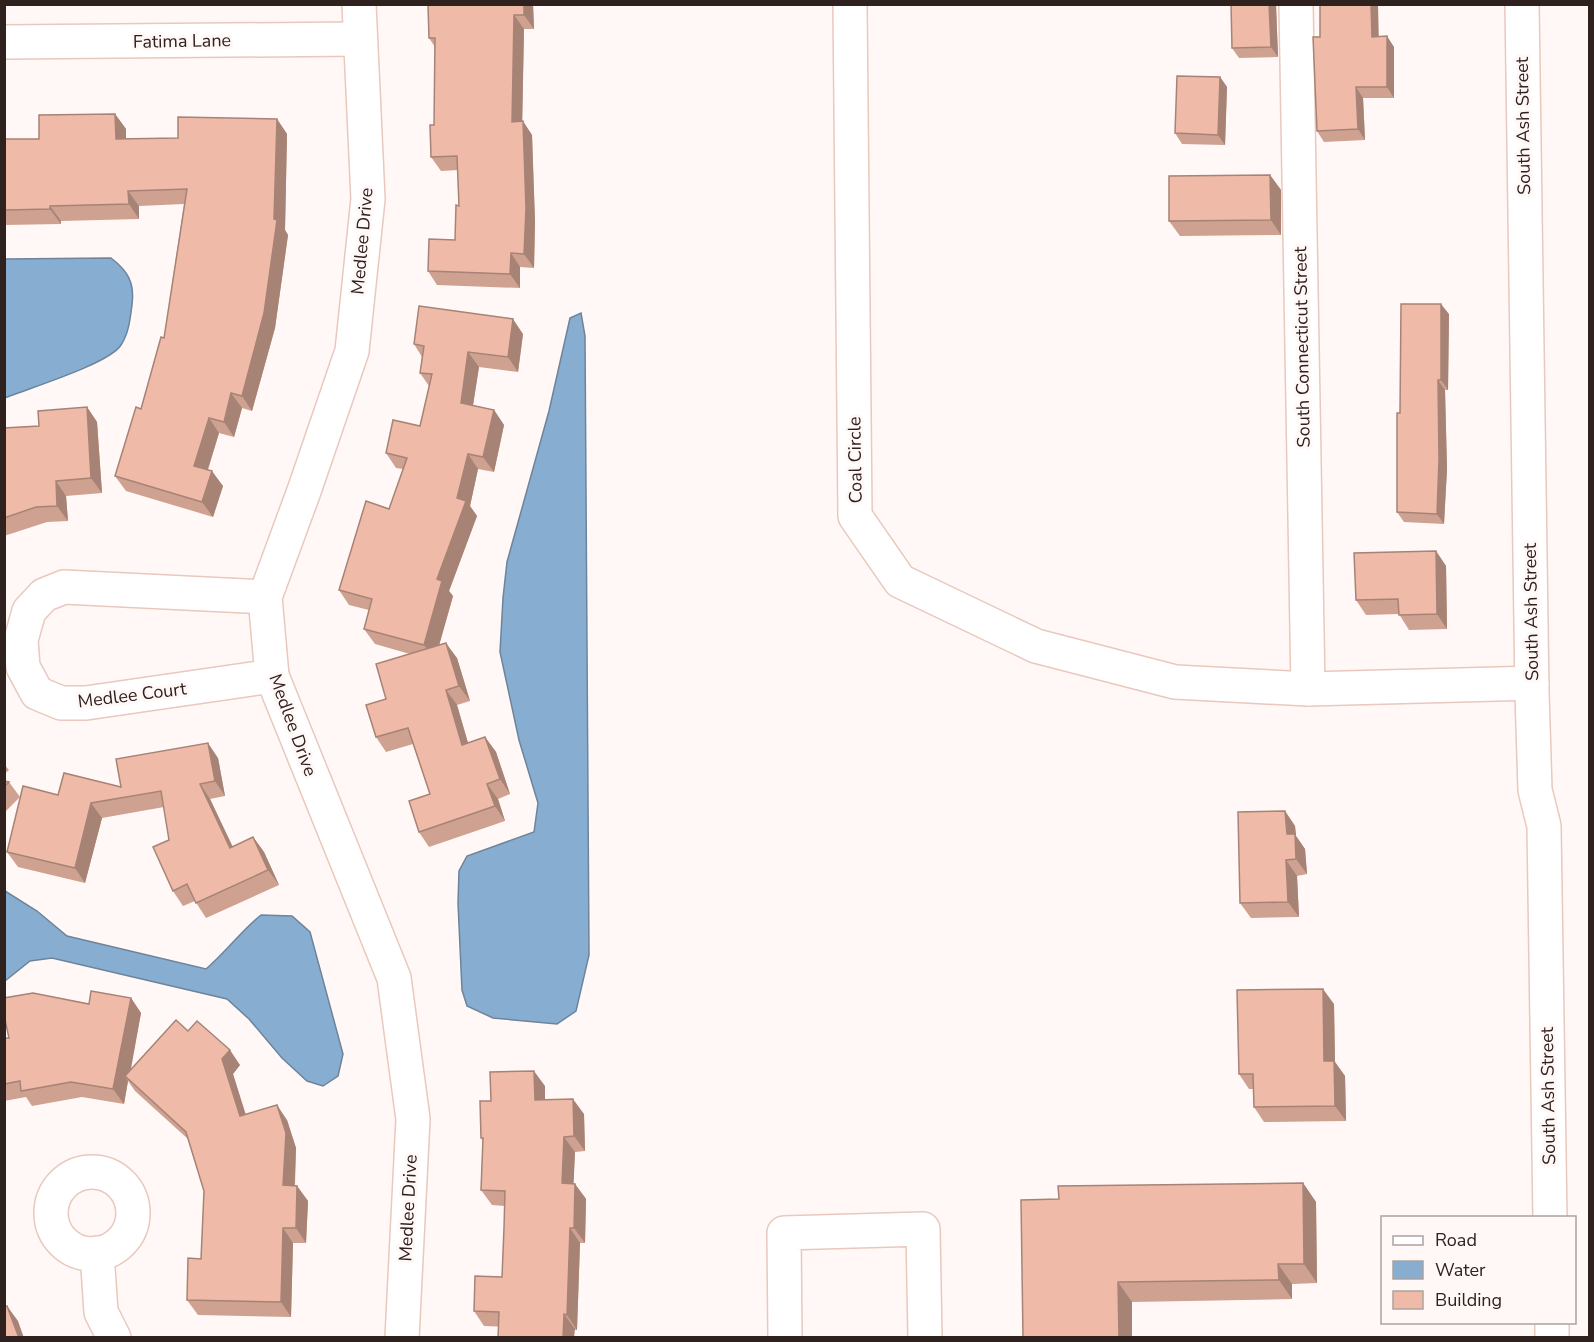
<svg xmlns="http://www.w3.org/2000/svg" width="1594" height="1342" font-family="'Nunito Sans',sans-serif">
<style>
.water{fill:#87aed1;stroke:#6d849b;stroke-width:1.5}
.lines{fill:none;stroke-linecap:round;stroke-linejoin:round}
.minor-casing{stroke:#e9c8bd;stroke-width:36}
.minor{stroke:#fff;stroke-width:33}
.wall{fill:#cea190}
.shaded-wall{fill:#a78376}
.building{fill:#efbba8;stroke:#a78376;stroke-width:1.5}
.labels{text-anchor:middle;stroke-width:6;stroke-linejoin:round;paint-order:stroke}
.street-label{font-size:18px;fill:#2f221e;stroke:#fff8f6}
</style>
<rect width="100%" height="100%" fill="#fff8f6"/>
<g class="water">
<path d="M111,258C128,271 135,283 132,305C130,319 129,333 121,345C109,364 29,388 5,398V259Z"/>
<polygon points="581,313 585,336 589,955 576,1011 557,1024 493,1018 467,1006 462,990 458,903 459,871 467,856 534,832 538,803 519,740 500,652 503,598 507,562 549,411 570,318"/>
<path d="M5,891L37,911L67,936L206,969C226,952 241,931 261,915L292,916L310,932L343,1054L338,1076L323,1086L307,1081L282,1058L249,1019L227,999L52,958L30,961L5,981Z"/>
</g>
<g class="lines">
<g class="minor-casing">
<g id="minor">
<polyline points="359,4 368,199 352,351 304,491 265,597 272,676 394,978 413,1119 402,1338"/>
<polyline points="850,4 855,516 900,581 1036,646 1175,682 1308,689 1532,683"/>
<polyline points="1296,4 1308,689"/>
<polyline points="1522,4 1532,693 1535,790 1544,826 1550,1218"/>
<polyline points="4,42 359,39"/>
<polyline points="265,597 64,587 44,595 29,611 21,640 23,667 37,693 61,703 86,703 272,676"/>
<circle cx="92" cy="1213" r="41"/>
<polyline points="97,1253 101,1312 114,1338"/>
<polyline points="1552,1322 1552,1338"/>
<polyline points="785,1338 784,1233 923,1229 925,1338"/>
</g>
</g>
<use href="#minor" class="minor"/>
</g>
<g class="wall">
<polygon points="533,4 534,29 524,29 522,121 532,135 535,222 534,268 520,267 520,288 437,285 428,271 455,240 459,206 458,170 441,171 431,157 434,125 435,47 429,38 428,5"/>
<polygon points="1231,4 1276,4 1278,57 1239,58 1232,48"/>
<polygon points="1379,36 1394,47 1394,98 1363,98 1365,140 1324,142 1317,131"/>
<polygon points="1220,77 1227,87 1225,145 1182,144 1175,133"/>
<polygon points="115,114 126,129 126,139 178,138 277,119 287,134 285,230 288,235 275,328 252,411 242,408 234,437 219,433 208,470 223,486 213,517 126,491 115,476 141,409 164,338 184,204 139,206 139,219 61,221 61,224 4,225 4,139 39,139"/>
<polygon points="1270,175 1281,190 1281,235 1180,236 1169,221"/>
<polygon points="1449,314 1448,390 1445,390 1447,469 1444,524 1404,522 1397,512 1400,413"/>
<polygon points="523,334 518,372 479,367 473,405 494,410 504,425 494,472 478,469 470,506 477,516 449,591 453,596 439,645 457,658 470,701 457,705 468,743 485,737 496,752 510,794 498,799 505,821 429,847 419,832 430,794 413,744 386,752 376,737 386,699 410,654 375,644 364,629 369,610 349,605 339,590 389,509 403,469 396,468 386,453 420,426 429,386 420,373 422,357 414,344"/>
<polygon points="87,407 97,422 102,493 66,496 68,521 47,522 4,536 4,428 39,426"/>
<polygon points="1436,551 1446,566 1447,629 1409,630 1399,614 1366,615 1356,600"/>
<polygon points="218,758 225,796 210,799 233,847 253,837 264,852 279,885 206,918 195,901 183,906 173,891 169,840 164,807 102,818 85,883 18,867 7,852 58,795 121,787"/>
<polygon points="4,764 9,770 4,774"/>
<polygon points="4,781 9,782 20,797 4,813"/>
<polygon points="1285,811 1295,826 1296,836 1305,849 1307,874 1297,876 1299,917 1251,918 1240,903"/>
<polygon points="131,998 141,1013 130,1070 188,1031 240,1065 233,1074 245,1114 287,1120 296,1148 295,1186 297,1186 308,1201 306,1243 293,1243 291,1317 198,1315 187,1300 201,1259 204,1191 188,1139 135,1091 128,1081 124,1104 82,1097 32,1106 26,1097 4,1101 4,1038 9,1038 89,1004"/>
<polygon points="1334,1004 1335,1062 1345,1076 1346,1121 1264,1122 1254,1107 1253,1089 1249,1089 1239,1074"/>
<polygon points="545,1086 545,1099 584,1114 585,1151 575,1152 573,1184 575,1184 586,1199 585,1243 580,1243 577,1330 484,1326 474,1311 502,1277 505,1206 492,1205 481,1190 483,1141 481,1138 491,1101"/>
<polygon points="1303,1183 1316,1202 1317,1283 1292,1284 1292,1299 1132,1302 1132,1338 1023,1338 1059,1199"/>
</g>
<g class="shaded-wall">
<polygon points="524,4 533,4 534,29 524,15"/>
<polygon points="1269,4 1276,4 1278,57 1271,47"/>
<polygon points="1371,4 1378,4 1379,47 1372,37"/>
<polygon points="514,15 524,29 522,135 512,122"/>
<polygon points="1387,36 1394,47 1394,98 1387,87"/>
<polygon points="1220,77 1227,87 1225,145 1218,135"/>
<polygon points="1356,87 1363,98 1365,140 1358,129"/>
<polygon points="115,114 126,129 126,154 116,139"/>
<polygon points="277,119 287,134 285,230 288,235 275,328 252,411 242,396 274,219"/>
<polygon points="523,121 532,135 535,222 534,268 524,254"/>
<polygon points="1270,175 1281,190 1281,235 1271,220"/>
<polygon points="128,191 139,206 139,219 129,204"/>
<polygon points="50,206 61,221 61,224 50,209"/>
<polygon points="511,253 520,267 520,288 510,274"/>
<polygon points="1441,304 1449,314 1448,390 1441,380"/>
<polygon points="513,319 523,334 518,372 508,357"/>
<polygon points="468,352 479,367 471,418 461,403"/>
<polygon points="1438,380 1445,390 1447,469 1444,524 1437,514"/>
<polygon points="231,393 242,408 234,437 224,422"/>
<polygon points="87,407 97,422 102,493 91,478"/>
<polygon points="494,410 504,425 494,472 483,457"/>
<polygon points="209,418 219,433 204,481 194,466"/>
<polygon points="468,454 478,469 470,506 477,516 449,591 453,596 435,660 424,645 437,579"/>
<polygon points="212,471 223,486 213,517 202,502"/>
<polygon points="56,481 66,496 68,521 57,506"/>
<polygon points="1436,551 1446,566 1447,629 1437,614"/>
<polygon points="446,643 457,658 470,701 459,686"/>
<polygon points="446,690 457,705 473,760 462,745"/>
<polygon points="485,737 496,752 510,794 500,779"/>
<polygon points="208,743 218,758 225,796 215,781"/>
<polygon points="200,784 210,799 240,863 230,848"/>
<polygon points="487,784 498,799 505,821 495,806"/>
<polygon points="91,803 102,818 85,883 75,868"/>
<polygon points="1285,811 1295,826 1296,836 1305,849 1307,874 1296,859 1287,834"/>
<polygon points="253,837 264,852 279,885 268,870"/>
<polygon points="1286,860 1297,876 1299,917 1288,902"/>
<polygon points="1323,989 1334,1004 1335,1062 1345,1076 1346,1121 1335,1106 1324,1061"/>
<polygon points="131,998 141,1013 129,1080 125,1076 128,1081 124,1104 113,1089"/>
<polygon points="230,1050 240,1065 233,1074 251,1131 240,1116 222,1059"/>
<polygon points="534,1071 545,1086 545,1115 535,1100"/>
<polygon points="573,1099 584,1114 585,1151 574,1136"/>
<polygon points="277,1105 287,1120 296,1148 294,1200 283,1185"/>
<polygon points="564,1137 575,1152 573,1198 562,1183"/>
<polygon points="1303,1183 1316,1202 1317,1283 1304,1264"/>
<polygon points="575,1184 586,1199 585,1243 574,1228"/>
<polygon points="297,1186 308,1201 306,1243 296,1228"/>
<polygon points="283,1228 293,1243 291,1317 281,1302"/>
<polygon points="570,1228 580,1243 577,1330 567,1315"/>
<polygon points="1278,1264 1292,1284 1292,1299 1279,1280"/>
<polygon points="1118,1282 1132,1302 1132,1338 1119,1338"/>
<polygon points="7,1306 18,1321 24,1338 19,1338"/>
<polygon points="564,1314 575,1329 574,1338 563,1338"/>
</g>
<g class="building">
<polygon points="524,4 524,15 514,15 512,122 523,121 526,208 524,254 511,253 510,274 428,271 429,239 455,240 456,205 459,206 457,156 431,157 430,125 434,125 435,38 429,38 428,5"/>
<polygon points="1231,4 1269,4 1271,47 1232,48"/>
<polygon points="1320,4 1371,4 1372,37 1387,36 1387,87 1356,87 1358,129 1317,131 1313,37 1320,37"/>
<polygon points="1177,76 1220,77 1218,135 1175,133"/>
<polygon points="115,114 116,139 178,138 178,117 277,119 274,219 277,220 264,313 242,396 231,393 224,422 209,418 194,466 212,471 202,502 115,476 136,407 141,409 161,337 164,338 187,189 128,191 129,204 50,206 50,209 4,210 4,139 39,139 39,115"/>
<polygon points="1270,175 1271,220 1169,221 1169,176"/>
<polygon points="1401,304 1441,304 1441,380 1438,380 1439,459 1437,514 1397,512 1397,413 1400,413"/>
<polygon points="419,306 513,319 508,357 468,352 461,403 494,410 483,457 468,454 457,498 466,501 437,579 442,581 424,645 364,629 372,599 339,590 366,501 389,509 407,458 386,453 393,420 420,426 432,374 420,373 424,346 414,344"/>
<polygon points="87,407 91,478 56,481 57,506 36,507 4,518 4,428 39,426 38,411"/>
<polygon points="1436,551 1437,614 1399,615 1398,599 1356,600 1354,553"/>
<polygon points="446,643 459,686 446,690 462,745 485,737 500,779 487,784 495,806 419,832 409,801 430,794 408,728 376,737 366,705 386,699 376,664"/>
<polygon points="208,743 215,781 200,784 230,848 253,837 268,870 196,903 187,884 173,891 153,847 169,840 161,791 91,803 75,868 7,852 23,786 58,795 64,773 121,787 116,759"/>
<polygon points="4,781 9,782 4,787"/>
<polygon points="1285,811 1287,834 1295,834 1296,859 1286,860 1288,902 1240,903 1238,812"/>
<polygon points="1323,989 1324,1061 1334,1061 1335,1106 1254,1107 1253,1074 1239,1074 1237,990"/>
<polygon points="91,991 131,998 113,1089 71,1082 21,1091 20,1081 4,1084 4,1038 9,1038 4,1015 4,998 33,993 89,1004"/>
<polygon points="176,1020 188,1031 197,1021 230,1050 222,1059 240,1116 277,1105 286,1133 283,1185 297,1186 296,1228 283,1228 281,1302 187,1300 188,1258 201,1259 204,1191 186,1132 125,1076"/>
<polygon points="534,1071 535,1100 573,1099 574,1136 564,1137 562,1183 575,1184 574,1228 570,1228 567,1315 564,1314 563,1338 498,1338 499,1312 474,1311 475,1276 502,1277 504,1228 505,1191 481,1190 483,1138 481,1138 480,1101 491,1101 490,1072"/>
<polygon points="1303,1183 1304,1264 1278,1264 1279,1280 1118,1282 1119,1338 1023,1338 1021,1200 1059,1199 1058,1186"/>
<polygon points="7,1306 19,1338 4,1338 4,1307"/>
</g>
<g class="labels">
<g class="street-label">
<text transform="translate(182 41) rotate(-1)" y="6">Fatima Lane</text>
<text transform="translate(1523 126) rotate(-91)" y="6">South Ash Street</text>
<text transform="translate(362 241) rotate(-85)" y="6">Medlee Drive</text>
<text transform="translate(1302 347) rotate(-91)" y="6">South Connecticut Street</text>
<text transform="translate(855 460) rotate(-91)" y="6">Coal Circle</text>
<text transform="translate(1531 612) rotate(-91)" y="6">South Ash Street</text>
<text transform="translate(132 695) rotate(-7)" y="6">Medlee Court</text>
<text transform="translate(293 725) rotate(70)" y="6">Medlee Drive</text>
<text transform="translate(1548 1096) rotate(-91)" y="6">South Ash Street</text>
<text transform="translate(408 1208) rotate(-87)" y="6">Medlee Drive</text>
</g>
</g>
<rect width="1594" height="1342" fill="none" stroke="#2f221e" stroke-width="12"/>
<rect x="1381" y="1216" width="195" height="108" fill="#fff8f6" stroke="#aca2a0" stroke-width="1.5"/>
<rect x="1393" y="1236" width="30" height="9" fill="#ffffff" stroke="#aca2a0" stroke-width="1.5"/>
<text x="1435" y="1246" font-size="18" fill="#2f221e">Road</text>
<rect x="1393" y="1261" width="30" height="18" fill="#87aed1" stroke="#aca2a0" stroke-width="1.5"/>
<text x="1435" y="1276" font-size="18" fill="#2f221e">Water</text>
<rect x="1393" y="1291" width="30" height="18" fill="#efbba8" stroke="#aca2a0" stroke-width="1.5"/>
<text x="1435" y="1306" font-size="18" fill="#2f221e">Building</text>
</svg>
